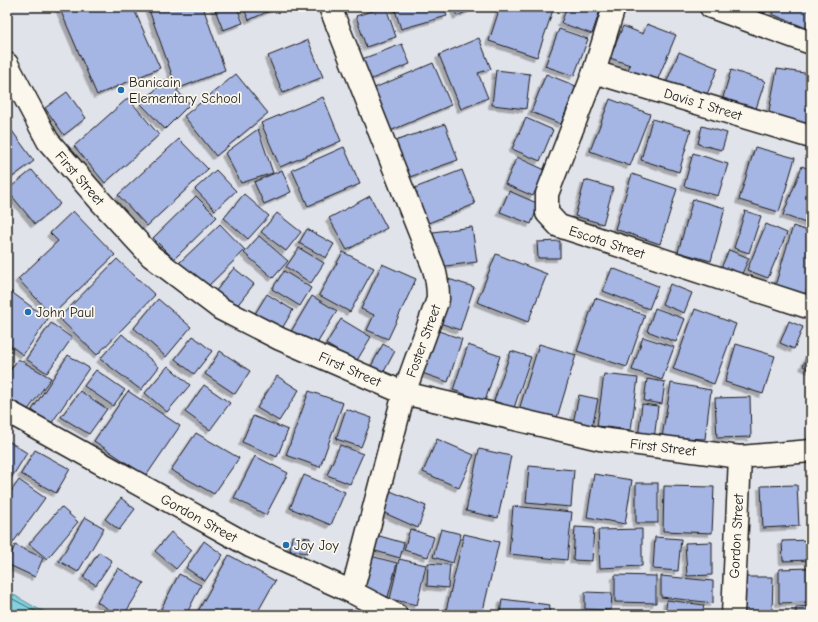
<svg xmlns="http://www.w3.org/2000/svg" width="818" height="622" font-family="'Comic Neue',sans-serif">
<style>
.water{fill:#83d2e0;stroke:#5a8992}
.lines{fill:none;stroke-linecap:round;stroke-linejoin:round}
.shore{stroke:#45656a;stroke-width:1}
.building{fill:#a5b5e4;stroke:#1c1c1c;filter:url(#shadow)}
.minor-casing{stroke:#1c1c1c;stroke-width:25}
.minor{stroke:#fbf7ec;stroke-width:22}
.poi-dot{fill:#1f6fb2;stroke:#fbf7ec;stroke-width:1.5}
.labels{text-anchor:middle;stroke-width:3.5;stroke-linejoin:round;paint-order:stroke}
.poi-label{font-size:14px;fill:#1c1c1c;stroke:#fbf7ec;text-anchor:start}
.street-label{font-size:14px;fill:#1c1c1c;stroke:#fbf7ec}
</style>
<defs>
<filter id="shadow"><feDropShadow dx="-3.5" dy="3.5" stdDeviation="0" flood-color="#0004"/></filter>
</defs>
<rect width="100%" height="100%" fill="#e1e3ea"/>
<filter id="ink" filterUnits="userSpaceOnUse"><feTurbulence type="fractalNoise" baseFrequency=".025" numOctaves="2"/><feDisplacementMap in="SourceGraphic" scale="8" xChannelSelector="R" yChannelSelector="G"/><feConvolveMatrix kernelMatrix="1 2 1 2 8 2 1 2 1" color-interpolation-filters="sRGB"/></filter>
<g filter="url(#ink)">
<polygon class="water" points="7,591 38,609 54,615 7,615"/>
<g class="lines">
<polyline class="shore" points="7,596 43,615"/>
</g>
<g class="building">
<polygon points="59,7 133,7 160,68 97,95"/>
<polygon points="148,7 203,7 225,70 177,89"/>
<polygon points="214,7 237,7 243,23 223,30"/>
<polygon points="243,7 278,7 249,20"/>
<polygon points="384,7 386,7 396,37 366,47 356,16"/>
<polygon points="394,7 444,7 447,16 401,29"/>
<polygon points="453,7 476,7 457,16"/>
<polygon points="500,7 554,7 537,57 489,41"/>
<polygon points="567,7 601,7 592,34 561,23"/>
<polygon points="751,7 767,7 765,13"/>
<polygon points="775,7 811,7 811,30 772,14"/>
<polygon points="647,24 676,35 655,86 626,74 630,65 610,58 623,26 643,34"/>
<polygon points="559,29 588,39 574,76 545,66"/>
<polygon points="479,38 491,69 478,73 488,98 461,109 439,55"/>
<polygon points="308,40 323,77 283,93 268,56"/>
<polygon points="402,44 410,64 369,80 362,59"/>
<polygon points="679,52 718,68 705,99 666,83"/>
<polygon points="433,63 451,105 390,131 372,89"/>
<polygon points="777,69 811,74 811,132 768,116"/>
<polygon points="496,70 530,74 526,109 492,105"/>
<polygon points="731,70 765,81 753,118 720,108"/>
<polygon points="236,74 268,113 216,156 184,116"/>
<polygon points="546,74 576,86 561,124 531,112"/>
<polygon points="166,79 190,104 165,129 141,104"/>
<polygon points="67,92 86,118 64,135 45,108"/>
<polygon points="323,97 341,141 280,167 261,123"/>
<polygon points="128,98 159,135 105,183 74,146"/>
<polygon points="610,99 650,114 630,166 590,151"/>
<polygon points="526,118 553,130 540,161 512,149"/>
<polygon points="652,119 691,130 679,172 641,160"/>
<polygon points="7,124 34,161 7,181"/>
<polygon points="445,124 458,160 404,179 392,142"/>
<polygon points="702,126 727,133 722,150 698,144"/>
<polygon points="258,129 273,173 241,183 225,153"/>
<polygon points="179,139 208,169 147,226 118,195"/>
<polygon points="344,147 360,184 308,206 292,170"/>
<polygon points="755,147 795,158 779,212 739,200"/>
<polygon points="693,153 728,164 718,196 684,186"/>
<polygon points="517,157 545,170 533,196 505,184"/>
<polygon points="802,166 811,170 811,225 783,215"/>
<polygon points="32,170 60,204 35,224 7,190"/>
<polygon points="216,170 236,191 215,210 195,189"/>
<polygon points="282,170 291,192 264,204 254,182"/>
<polygon points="462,170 475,204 426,224 412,189"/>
<polygon points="632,174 677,189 660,244 615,229"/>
<polygon points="585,180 613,188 603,224 575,216"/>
<polygon points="509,191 539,204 531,224 500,212"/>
<polygon points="244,194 269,216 248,239 224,218"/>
<polygon points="196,196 217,217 174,259 153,238"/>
<polygon points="370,196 387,228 347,250 329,218"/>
<polygon points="693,199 725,208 711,261 678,252"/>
<polygon points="73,211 115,255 52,315 18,279 58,241 50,233"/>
<polygon points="745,211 761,216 749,253 734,248"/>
<polygon points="277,213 301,232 286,251 261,232"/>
<polygon points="220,224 245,250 204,290 179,263"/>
<polygon points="766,224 787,233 768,278 747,270"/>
<polygon points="793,226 811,232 811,276 805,295 775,286"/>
<polygon points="472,227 477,262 438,267 433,232"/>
<polygon points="307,229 334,244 326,258 299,243"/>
<polygon points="259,236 288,261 273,278 244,253"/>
<polygon points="560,241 560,258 538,258 537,242"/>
<polygon points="299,248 324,263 311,283 286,267"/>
<polygon points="729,250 749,258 741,276 721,268"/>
<polygon points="343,252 374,268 350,312 319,295"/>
<polygon points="496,254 547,274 528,322 477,302"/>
<polygon points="117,259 155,295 97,355 59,318"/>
<polygon points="382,264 416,279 388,339 367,330 374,315 361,309"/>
<polygon points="234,268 254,284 236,307 216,291"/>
<polygon points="612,268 658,286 649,309 603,291"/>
<polygon points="284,271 311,288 300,306 272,289"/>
<polygon points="445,278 474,287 460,330 431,320"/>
<polygon points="670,284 692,293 684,313 662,304"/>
<polygon points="10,291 48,319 23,355 7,343 7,295"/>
<polygon points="267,294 293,310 280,332 253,317"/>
<polygon points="312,296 337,311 313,350 289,335"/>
<polygon points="595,298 645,315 627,367 577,351"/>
<polygon points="158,299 191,327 166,357 134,328"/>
<polygon points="655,308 685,319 676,342 647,331"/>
<polygon points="695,309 736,324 714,384 673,369"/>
<polygon points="341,319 371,337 356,362 326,344"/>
<polygon points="789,321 803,327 794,349 780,343"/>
<polygon points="51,323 72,338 47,373 26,359"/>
<polygon points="433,329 462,339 448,382 419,372"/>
<polygon points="122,334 159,367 141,390 100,359"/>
<polygon points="193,336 212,351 194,374 175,359"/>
<polygon points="643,337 674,347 662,380 632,370"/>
<polygon points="383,344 395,351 381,377 369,370"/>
<polygon points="539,344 576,355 556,421 519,410"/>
<polygon points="736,344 775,356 763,394 725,382"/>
<polygon points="468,345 500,356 485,401 453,390"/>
<polygon points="811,349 811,370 803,366"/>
<polygon points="220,351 250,371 235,394 205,374"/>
<polygon points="511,351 531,357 514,408 494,401"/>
<polygon points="68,355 89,368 51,424 32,410"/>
<polygon points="18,359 51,378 25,414 7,402 7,375"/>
<polygon points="168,366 190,385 167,412 145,393"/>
<polygon points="96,370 125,390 113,406 84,386"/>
<polygon points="604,374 638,378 631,430 597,426"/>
<polygon points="277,376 299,390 279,421 257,408"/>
<polygon points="647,379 665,382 662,404 644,401"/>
<polygon points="671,383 711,390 705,439 662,437"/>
<polygon points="204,385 230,403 210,430 185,412"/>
<polygon points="80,391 107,409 89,434 61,417"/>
<polygon points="128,391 180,426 146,476 94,441"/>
<polygon points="309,391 343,403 320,467 286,455"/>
<polygon points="579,395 598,399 591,432 572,428"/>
<polygon points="750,397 751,437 717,438 715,398"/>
<polygon points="642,404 658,406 654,440 638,438"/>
<polygon points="346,409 372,418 361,447 336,439"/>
<polygon points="253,416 288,430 277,457 242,442"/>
<polygon points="196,433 239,458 214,494 171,470"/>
<polygon points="437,439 474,455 459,488 423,472"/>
<polygon points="7,440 27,453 7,485"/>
<polygon points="340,445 363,454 350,484 327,475"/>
<polygon points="479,449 511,456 498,518 466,511"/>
<polygon points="35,450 70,469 56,493 21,474"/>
<polygon points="255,456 288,473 266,515 234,498"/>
<polygon points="529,466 574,470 571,507 526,503"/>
<polygon points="594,474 632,480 625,524 587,517"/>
<polygon points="304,475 345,492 331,525 290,508"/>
<polygon points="19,480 45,498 7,551 7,497"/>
<rect x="636" y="483" width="22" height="40"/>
<polygon points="797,485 799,526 763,528 761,486"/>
<polygon points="664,486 714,487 712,533 663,531"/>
<polygon points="388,490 426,506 418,528 380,511"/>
<polygon points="121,498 135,509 119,530 105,519"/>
<polygon points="513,506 572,512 567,560 509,554"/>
<polygon points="61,507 78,522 47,559 29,544"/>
<polygon points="85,517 104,528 78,572 59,561"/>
<polygon points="575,527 594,528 592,561 573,560"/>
<polygon points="410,529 434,537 428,557 404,550"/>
<polygon points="441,529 461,534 453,563 433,557"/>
<polygon points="642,529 642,566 600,568 598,530"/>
<polygon points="171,532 192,550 176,569 155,551"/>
<polygon points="369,533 404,543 400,558 365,548"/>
<polygon points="464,534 499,542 482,615 445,615"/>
<polygon points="292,536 310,538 307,553 290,550"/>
<polygon points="655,537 681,539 678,571 653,569"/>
<polygon points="811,540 811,560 783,561 782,541"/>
<polygon points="204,541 223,555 205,581 186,568"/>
<polygon points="712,542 712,575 687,576 685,543"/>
<polygon points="15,545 43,558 35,577 7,564"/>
<polygon points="99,552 112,561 96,585 83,577"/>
<polygon points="229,555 275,581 256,615 202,615 197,613"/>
<polygon points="367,555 397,563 388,597 357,589"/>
<polygon points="399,559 426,565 417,605 390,599"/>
<polygon points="428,563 450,565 448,588 427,586"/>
<polygon points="118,568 144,583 124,615 118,615 97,602"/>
<polygon points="811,568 811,602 779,603 779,569"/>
<polygon points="179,574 201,585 186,615 174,615 161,609"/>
<polygon points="615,575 656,576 656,603 615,602"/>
<polygon points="661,576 713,581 713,603 661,597"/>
<polygon points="738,577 773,577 772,615 737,615"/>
<polygon points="585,592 612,593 611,610 585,609"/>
<polygon points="502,599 550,605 549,615 500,615"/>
<polygon points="667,600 704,605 702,615 665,615"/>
<polygon points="811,606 811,615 796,615 796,607"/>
<polygon points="560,612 601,614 601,615 559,615"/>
</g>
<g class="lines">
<g class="minor-casing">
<g id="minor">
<path d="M330,7L433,266C437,277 438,287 438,299L404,393L352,592"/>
<polyline points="614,7 594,72 547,194 547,213 559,226 811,308"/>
<polyline points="711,7 811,43"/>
<polyline points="7,64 48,141 102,203 151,256 221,309 280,339 404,393 600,439 740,457 811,451"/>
<polyline points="594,72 811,137"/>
<polyline points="7,411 250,546 352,592 396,615"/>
<polyline points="733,615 740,457"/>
</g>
</g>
<use href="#minor" class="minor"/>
</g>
</g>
<g class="poi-dot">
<circle cx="121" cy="90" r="4"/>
<circle cx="28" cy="312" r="4"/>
<circle cx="286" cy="545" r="4"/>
</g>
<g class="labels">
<g class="poi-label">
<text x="129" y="87">Banicain<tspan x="129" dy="16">Elementary School</tspan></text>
<text x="36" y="317">John Paul</text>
<text x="294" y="550">Joy Joy</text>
</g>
<g class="street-label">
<text transform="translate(703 104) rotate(17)" y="5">Davis I Street</text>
<text transform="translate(80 178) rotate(49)" y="5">First Street</text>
<text transform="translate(607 242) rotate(18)" y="5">Escota Street</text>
<text transform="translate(423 341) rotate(-70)" y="5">Foster Street</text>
<text transform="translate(350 369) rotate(24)" y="5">First Street</text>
<text transform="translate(663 447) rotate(7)" y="5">First Street</text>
<text transform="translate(199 518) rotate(29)" y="5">Gordon Street</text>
<text transform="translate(736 536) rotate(-87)" y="5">Gordon Street</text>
</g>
</g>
<rect width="818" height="622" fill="none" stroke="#fbf7ec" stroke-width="24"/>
<rect x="12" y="12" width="794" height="598" fill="none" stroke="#1c1c1c" stroke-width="1.5" filter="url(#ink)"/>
</svg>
